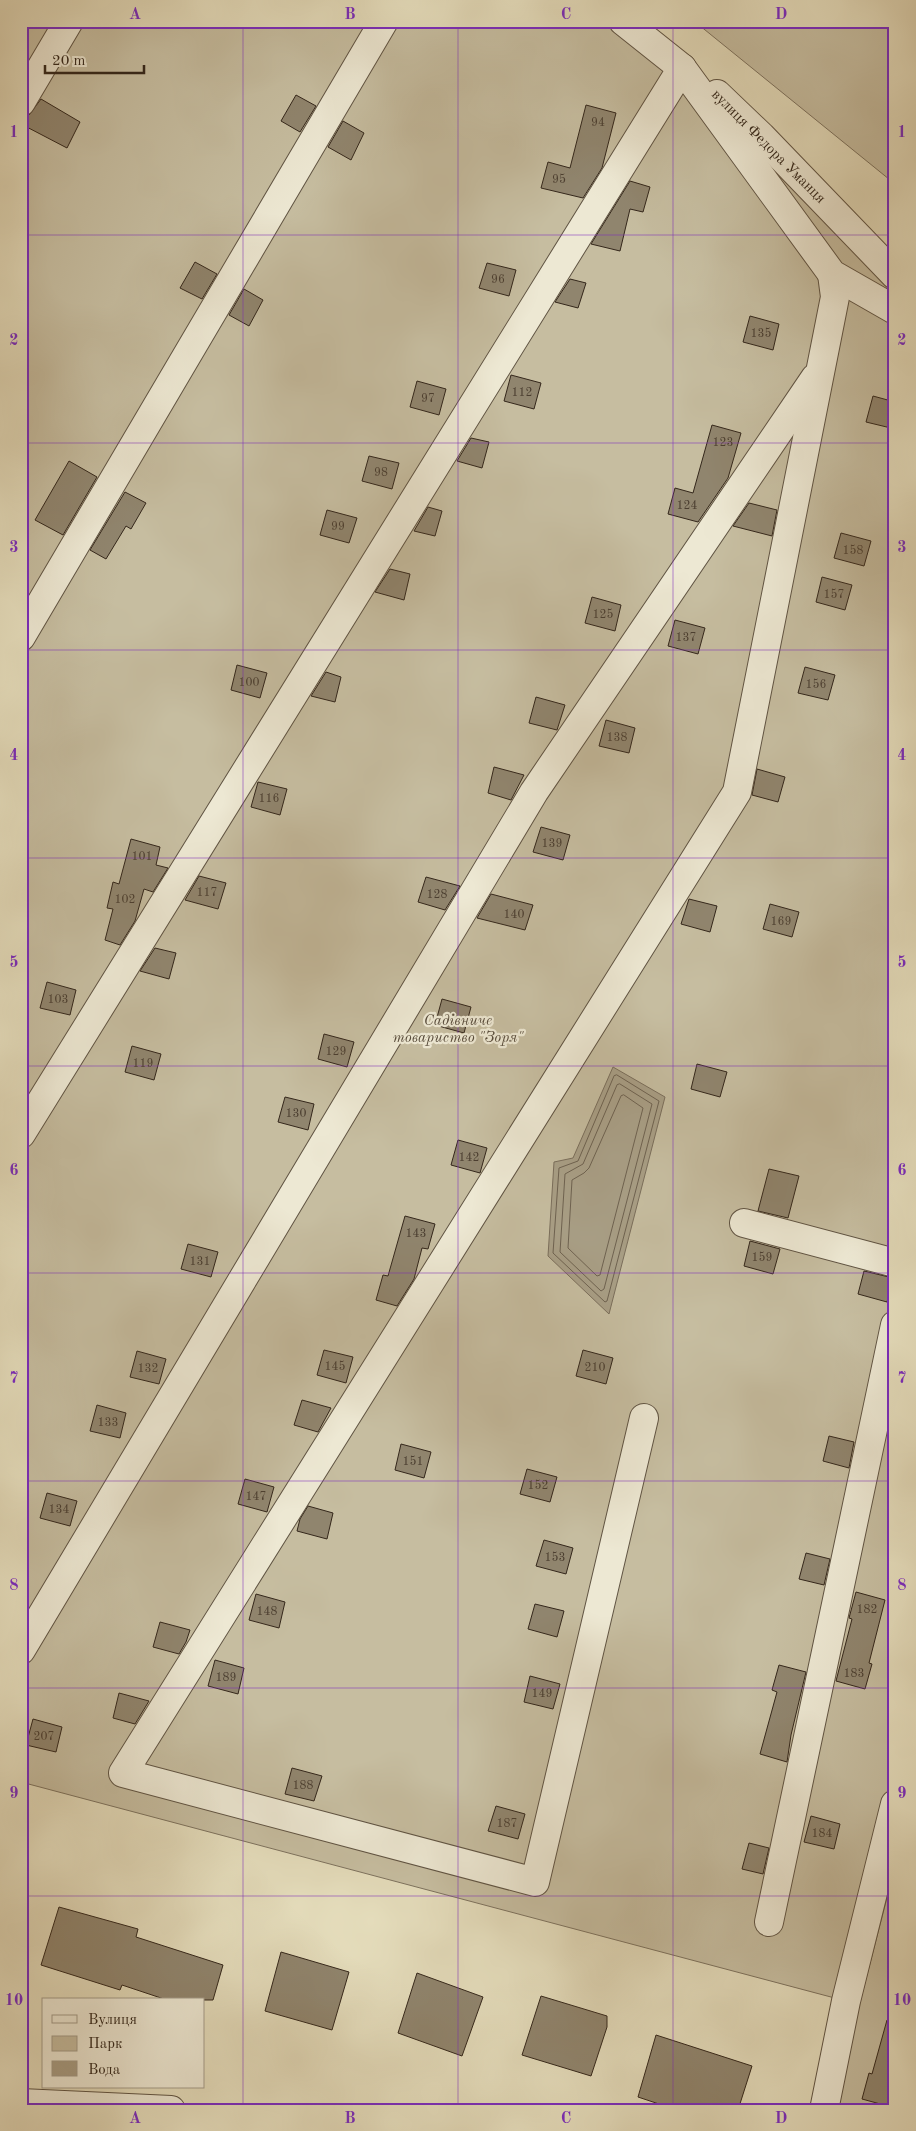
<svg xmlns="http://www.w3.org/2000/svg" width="916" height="2131" font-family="'Old Standard TT',serif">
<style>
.green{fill:#c6bda0;stroke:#7d725e}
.water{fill:#a89e85;stroke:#7a6e5b}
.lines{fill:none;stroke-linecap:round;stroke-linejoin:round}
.shore{stroke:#6e6250;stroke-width:1}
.building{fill:#90856e;stroke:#34271b}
.minor-casing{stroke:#605443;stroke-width:30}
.minor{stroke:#ede8d3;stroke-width:28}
.grid{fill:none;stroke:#7b2cbf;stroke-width:1;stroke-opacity:0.55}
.labels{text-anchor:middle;stroke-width:4.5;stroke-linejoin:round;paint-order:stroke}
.number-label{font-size:12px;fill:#4b3e30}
.street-label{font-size:15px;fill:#34271b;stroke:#ede8d3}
.park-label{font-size:15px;font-style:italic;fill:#584c3c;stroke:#ede8d3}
.neatline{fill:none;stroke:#7b2cbf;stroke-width:2}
.grid-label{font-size:16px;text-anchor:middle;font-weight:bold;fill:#7b2cbf}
</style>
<rect width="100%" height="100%" fill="#e4dcbb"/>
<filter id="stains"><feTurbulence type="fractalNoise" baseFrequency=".004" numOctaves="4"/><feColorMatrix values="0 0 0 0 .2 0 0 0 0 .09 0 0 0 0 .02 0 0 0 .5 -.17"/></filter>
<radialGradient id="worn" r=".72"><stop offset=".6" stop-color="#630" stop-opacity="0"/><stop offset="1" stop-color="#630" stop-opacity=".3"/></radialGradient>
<g class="green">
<polygon points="21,21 629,21 895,275 895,1790 846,2001 21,1782"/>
<polygon points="694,21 895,21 895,184"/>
<polygon points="895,1867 895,2110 832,2110"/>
</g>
<polygon class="water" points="613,1067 665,1097 609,1314 548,1256 554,1162 573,1158"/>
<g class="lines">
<g class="shore">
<polygon points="617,1075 659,1101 607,1301 605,1302 553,1253 559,1168 578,1161 614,1076"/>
<polygon points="620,1084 652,1104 604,1289 601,1291 560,1252 565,1174 583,1164 617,1085"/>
<polygon points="624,1095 643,1108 600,1275 597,1276 568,1248 572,1180 584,1173 589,1168 621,1096"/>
</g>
</g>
<g class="building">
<polygon points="296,95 316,106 300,132 281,121"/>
<polygon points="41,99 80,122 67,148 21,124 21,118 29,115"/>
<polygon points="586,105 616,113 602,168 583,198 541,188 548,162 570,168"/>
<polygon points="343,121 364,133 351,160 328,147"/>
<polygon points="630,181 650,187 643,212 630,209 620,251 591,244"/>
<polygon points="195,262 217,274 202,299 180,288"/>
<polygon points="487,263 516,270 509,296 479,288"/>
<polygon points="570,279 586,283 578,308 555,302"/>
<polygon points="244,289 263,300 249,326 229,315"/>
<polygon points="750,316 779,324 773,350 743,342"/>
<polygon points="511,375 541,383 534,409 504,401"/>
<polygon points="417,381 446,389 439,415 410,407"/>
<polygon points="873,396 895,402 895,429 866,422"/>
<polygon points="712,425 741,433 728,478 698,522 668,514 675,488 693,493"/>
<polygon points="471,438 489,442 482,468 457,461"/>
<polygon points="369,456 399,463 392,489 362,481"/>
<polygon points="69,461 97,477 63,535 35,520"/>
<polygon points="125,492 146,503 131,529 126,526 106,559 90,550"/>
<polygon points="749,503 777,510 772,536 733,526"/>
<polygon points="428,507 442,511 435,536 414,531"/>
<polygon points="327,510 357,518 349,543 320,535"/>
<polygon points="841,533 871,541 864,566 834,558"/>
<polygon points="390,569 410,574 404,600 375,592"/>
<polygon points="822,577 852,585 845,610 816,602"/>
<polygon points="592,597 621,605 615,631 585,623"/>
<polygon points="675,620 705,628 698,654 668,646"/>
<polygon points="237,665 267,673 260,698 231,690"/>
<polygon points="805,667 835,675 828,700 798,693"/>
<polygon points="326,672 341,677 335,702 311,696"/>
<polygon points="536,697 565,705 557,730 529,723"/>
<polygon points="606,720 635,728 629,753 599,746"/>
<polygon points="494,767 524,775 511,800 488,793"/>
<polygon points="757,769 785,777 778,802 752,795"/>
<polygon points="258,782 287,789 280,815 251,807"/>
<polygon points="541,827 570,835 563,860 533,852"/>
<polygon points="131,839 160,847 156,865 168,868 153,892 144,889 135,921 120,945 105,940 113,909 107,908 113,882 119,884"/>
<polygon points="199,876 226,883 218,909 185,900"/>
<polygon points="426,877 460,886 445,910 418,902"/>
<polygon points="491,894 533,905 525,930 477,918"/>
<polygon points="689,899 717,906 710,932 681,924"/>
<polygon points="770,904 799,912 792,937 763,929"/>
<polygon points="155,948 176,953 169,979 140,971"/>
<polygon points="47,982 76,990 70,1015 40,1008"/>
<polygon points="442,999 471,1007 464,1033 435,1025"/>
<polygon points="324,1034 354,1042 347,1067 318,1059"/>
<polygon points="132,1046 161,1054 154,1080 125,1072"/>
<polygon points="697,1064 727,1072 720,1097 691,1089"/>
<polygon points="285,1097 314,1104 308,1130 278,1122"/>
<polygon points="458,1140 487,1148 480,1173 451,1165"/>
<polygon points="769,1169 799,1176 788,1218 758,1211"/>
<polygon points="405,1216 435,1224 428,1249 422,1248 414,1279 397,1306 376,1300 383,1275 388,1276"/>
<polygon points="750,1241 780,1249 773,1274 744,1266"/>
<polygon points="188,1244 218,1252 211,1277 181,1269"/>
<polygon points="864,1271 893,1278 887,1302 858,1294"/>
<polygon points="324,1350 353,1357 346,1383 317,1375"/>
<polygon points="583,1350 613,1358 606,1384 576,1376"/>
<polygon points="137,1351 166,1359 159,1384 130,1377"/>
<polygon points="302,1400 331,1408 318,1432 294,1425"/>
<polygon points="97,1405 126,1413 120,1438 90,1431"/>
<polygon points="829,1436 854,1442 849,1468 823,1461"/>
<polygon points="401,1444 431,1452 424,1478 395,1470"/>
<polygon points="527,1469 557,1477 550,1502 520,1494"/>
<polygon points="245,1479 274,1487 267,1512 238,1504"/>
<polygon points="47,1493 77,1501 70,1526 40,1518"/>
<polygon points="308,1506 333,1513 327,1539 297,1531 300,1519"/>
<polygon points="544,1540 573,1548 566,1574 536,1566"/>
<polygon points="806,1553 830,1559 824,1585 799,1579"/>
<polygon points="856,1592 885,1600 869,1663 872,1664 865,1689 836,1681 852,1619 849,1618"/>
<polygon points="256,1594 285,1602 279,1628 249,1620"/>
<polygon points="535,1604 564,1611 557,1637 528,1629"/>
<polygon points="160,1622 190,1630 186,1642 179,1654 153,1647"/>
<polygon points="215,1660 244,1668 238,1694 208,1686"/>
<polygon points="779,1665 806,1672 791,1735 787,1762 760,1754 777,1692 772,1690"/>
<polygon points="530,1676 560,1684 553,1709 524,1702"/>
<polygon points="119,1693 149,1701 135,1724 113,1718"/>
<polygon points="33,1719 62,1727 56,1752 26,1745"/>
<polygon points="292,1768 322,1776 314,1801 285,1794"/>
<polygon points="496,1806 525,1814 518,1839 488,1831"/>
<polygon points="811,1816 840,1824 834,1849 804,1842"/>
<polygon points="749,1843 769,1848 763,1874 742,1869"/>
<polygon points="59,1907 138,1929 136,1937 223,1965 213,2000 167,2000 122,1985 120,1990 41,1965"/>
<polygon points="281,1952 349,1972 332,2030 265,2011"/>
<polygon points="417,1973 483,1997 462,2056 398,2033"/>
<polygon points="541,1996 607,2016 607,2027 591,2076 522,2055"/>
<polygon points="887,2020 895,2021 895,2108 862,2099 869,2073 872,2074"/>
<polygon points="656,2035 752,2066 738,2110 677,2110 638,2097"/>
</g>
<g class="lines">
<g class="minor-casing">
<g id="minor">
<polyline points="623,21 682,68 832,274 895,310"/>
<polyline points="717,94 761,136 895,275"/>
<polyline points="21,102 69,21"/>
<polyline points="21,637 384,21"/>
<polyline points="21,1134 682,68"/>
<polyline points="744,1223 895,1263"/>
<polyline points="644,1418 535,1882 123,1773 737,792 835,297 832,274"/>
<polyline points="21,1650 534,792 815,378"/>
<polyline points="769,1922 895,1325"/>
<polyline points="21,2103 171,2110"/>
<polyline points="824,2110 846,2001 895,1804"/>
</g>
</g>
<use href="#minor" class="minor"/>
</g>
<path class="grid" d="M243,21V2110M458,21V2110M673,21V2110M21,235H895M21,443H895M21,650H895M21,858H895M21,1066H895M21,1273H895M21,1481H895M21,1688H895M21,1896H895"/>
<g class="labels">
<g class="number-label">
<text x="598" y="126">94</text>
<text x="559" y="183">95</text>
<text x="498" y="283">96</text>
<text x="761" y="337">135</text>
<text x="522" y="396">112</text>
<text x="428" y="402">97</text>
<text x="723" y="446">123</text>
<text x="381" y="476">98</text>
<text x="687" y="509">124</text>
<text x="338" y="530">99</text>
<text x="853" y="554">158</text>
<text x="834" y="598">157</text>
<text x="603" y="618">125</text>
<text x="686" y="641">137</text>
<text x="249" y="686">100</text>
<text x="816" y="688">156</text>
<text x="617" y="741">138</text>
<text x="269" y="802">116</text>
<text x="552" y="847">139</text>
<text x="142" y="860">101</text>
<text x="207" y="896">117</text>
<text x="437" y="898">128</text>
<text x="125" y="903">102</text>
<text x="514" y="918">140</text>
<text x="781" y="925">169</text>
<text x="58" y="1003">103</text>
<text x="336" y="1055">129</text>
<text x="143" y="1067">119</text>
<text x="296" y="1117">130</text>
<text x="469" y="1161">142</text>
<text x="416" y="1237">143</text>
<text x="762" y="1261">159</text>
<text x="200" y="1265">131</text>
<text x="335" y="1370">145</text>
<text x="595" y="1371">210</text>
<text x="148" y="1372">132</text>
<text x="108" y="1426">133</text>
<text x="413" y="1465">151</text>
<text x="538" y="1489">152</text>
<text x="256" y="1500">147</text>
<text x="59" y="1513">134</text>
<text x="555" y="1561">153</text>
<text x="867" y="1613">182</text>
<text x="267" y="1615">148</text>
<text x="854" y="1677">183</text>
<text x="226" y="1681">189</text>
<text x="542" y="1697">149</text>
<text x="44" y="1740">207</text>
<text x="303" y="1789">188</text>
<text x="507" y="1827">187</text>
<text x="822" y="1837">184</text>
</g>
<g class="street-label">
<text transform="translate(769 146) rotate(45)" y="5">вулиця Федора Уманця</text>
</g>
<g class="park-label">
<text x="458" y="1025">Садівниче<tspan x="458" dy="17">товариство "Зоря"</tspan></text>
</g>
</g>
<rect width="916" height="2131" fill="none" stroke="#e4dcbb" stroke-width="55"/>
<rect x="42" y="1998" width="162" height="90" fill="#ede8d3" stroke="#a39b89"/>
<rect x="52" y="2015" width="25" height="8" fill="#ede8d3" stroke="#a39b89"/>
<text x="88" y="2024" font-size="15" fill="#34271b">Вулиця</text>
<rect x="52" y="2036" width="25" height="15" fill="#c6bda0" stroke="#a39b89"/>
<text x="88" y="2048" font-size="15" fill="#34271b">Парк</text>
<rect x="52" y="2061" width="25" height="15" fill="#a89e85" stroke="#a39b89"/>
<text x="88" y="2074" font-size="15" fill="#34271b">Вода</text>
<path d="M45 65v8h99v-8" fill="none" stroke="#34271b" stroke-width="2.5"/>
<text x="52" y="65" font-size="15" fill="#34271b" stroke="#ede8d3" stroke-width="4" paint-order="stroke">20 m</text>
<rect x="28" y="28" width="860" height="2076" class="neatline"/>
<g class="grid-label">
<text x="135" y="19">A</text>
<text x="350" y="19">B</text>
<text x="566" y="19">C</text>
<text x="781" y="19">D</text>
<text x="14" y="137">1</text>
<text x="902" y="137">1</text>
<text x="14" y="345">2</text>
<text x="902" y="345">2</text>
<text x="14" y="552">3</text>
<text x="902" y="552">3</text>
<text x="14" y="760">4</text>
<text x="902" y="760">4</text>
<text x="14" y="967">5</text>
<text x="902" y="967">5</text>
<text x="14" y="1175">6</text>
<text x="902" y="1175">6</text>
<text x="14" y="1383">7</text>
<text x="902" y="1383">7</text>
<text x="14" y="1590">8</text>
<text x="902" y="1590">8</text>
<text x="14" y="1798">9</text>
<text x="902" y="1798">9</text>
<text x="14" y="2005">10</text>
<text x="902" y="2005">10</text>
<text x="135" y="2123">A</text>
<text x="350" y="2123">B</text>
<text x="566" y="2123">C</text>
<text x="781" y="2123">D</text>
</g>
<rect width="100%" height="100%" filter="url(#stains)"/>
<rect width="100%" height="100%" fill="url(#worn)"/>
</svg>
